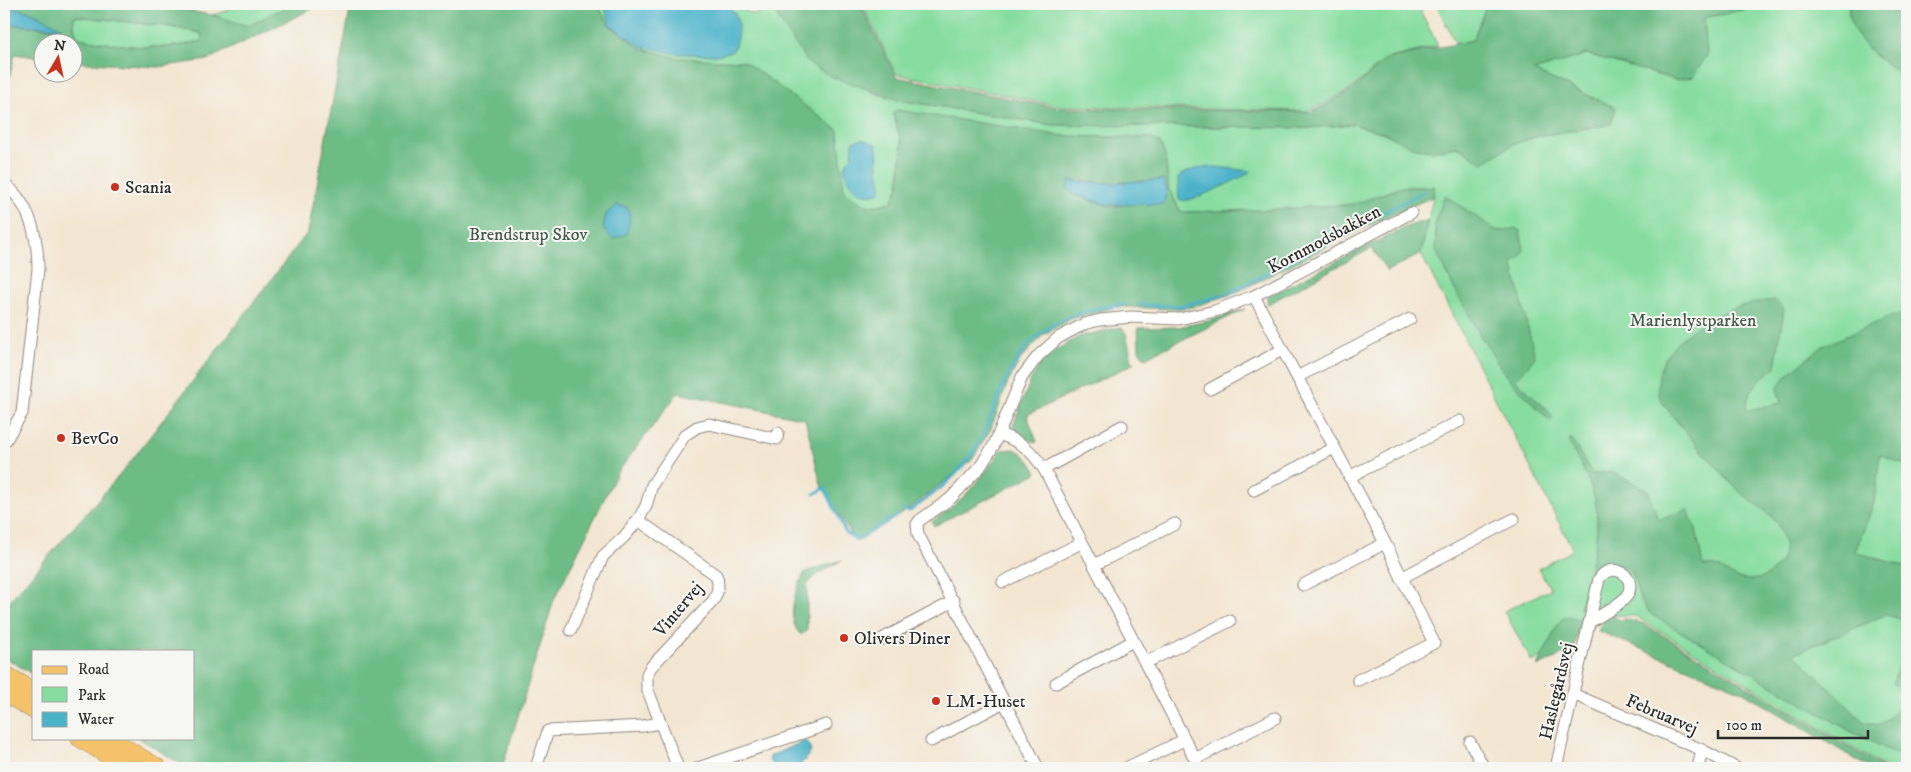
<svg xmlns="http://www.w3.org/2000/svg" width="1911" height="772" font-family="'IM FELL DW Pica',serif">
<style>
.green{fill:#87dda0;stroke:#598466}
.forest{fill:#6dbc86;stroke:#4c7458;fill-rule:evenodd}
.water{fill:#4bb2ca;stroke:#3b6e7a}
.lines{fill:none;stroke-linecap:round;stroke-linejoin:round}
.stream{stroke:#4bb2ca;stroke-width:3}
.minor-casing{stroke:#8f887e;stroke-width:13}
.primary-casing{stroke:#8f887e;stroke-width:19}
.minor{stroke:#fff;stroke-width:11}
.primary{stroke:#f4c26a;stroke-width:18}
.poi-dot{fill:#c8321e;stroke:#f6f6f2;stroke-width:2}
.labels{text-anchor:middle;stroke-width:4;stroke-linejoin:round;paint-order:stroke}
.poi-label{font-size:18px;fill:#2b2b2b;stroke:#f6f6f2;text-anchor:start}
.park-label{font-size:18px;fill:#425848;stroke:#f6f6f2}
.street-label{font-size:18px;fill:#2b2b2b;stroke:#f6f6f2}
</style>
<rect width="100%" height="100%" fill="#f6f6f2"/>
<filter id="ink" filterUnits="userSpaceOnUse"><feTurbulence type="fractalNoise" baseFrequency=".02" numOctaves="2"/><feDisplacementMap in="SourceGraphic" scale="10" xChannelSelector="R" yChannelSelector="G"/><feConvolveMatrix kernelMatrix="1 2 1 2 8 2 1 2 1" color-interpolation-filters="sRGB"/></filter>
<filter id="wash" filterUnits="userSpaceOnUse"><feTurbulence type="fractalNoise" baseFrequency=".0096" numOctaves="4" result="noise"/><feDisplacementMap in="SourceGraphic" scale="20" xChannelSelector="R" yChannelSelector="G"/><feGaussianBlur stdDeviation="1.12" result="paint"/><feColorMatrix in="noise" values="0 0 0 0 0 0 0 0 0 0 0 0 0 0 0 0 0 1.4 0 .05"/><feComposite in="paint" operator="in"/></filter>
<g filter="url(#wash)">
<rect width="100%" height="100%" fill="#f3e6d1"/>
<g class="green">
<polygon points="235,4 292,4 248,26 212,15 226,11"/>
<path d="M597,4H729L756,15L758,4H772L780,21L874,93L899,100L1053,125L1308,128L1353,124L1384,133L1413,147L1430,151L1458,147L1483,163L1513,144L1539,136L1611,124L1616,108L1533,71L1587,54L1676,80L1707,55L1703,18L1771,4H1849L1848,14L1875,56L1907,75V768H1886L1635,616L1612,615L1532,662L1504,611L1551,589L1538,569L1573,550L1421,254L1435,187H1402L1355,204L1267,210L1181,212L1169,190L1165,156L1160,144L1151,138L1063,136L893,113L902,144L899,187L892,202C863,208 867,208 844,190L841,165L744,61L678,58L642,49L609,25Z"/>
<polygon points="862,4 1417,4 1438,46 1386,59 1350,90 1308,111 1060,106 896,74"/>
<polygon points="1436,4 1487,4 1473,40 1456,44"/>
<path d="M76,16L171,27L201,33L202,41C161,52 119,46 79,38C74,33 73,23 74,17Z"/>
</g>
<g class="forest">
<path d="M4,4H149L212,15L248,26L292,4H413L431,7L467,4H597L609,25L642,49L678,58L744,61L838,130L844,190C867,208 863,208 892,202L899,187L902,144L893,113L897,110L1063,136L1151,138L1160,143L1165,156L1169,190L1181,212L1267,210L1355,204L1402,187H1435L1432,197L1378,221L1235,293L1193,307L1174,309L1117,307L1071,319L1043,335L1020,360L1007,385L991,429L972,460L905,512L856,542L821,485L805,419L678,393L617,473L554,600L502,768H188L138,738H194V651H34V675L4,657V607L124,470L308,232L350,10L316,7L207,60L158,67L73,62L72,42H42V58L15,54L7,88H4V24L61,29L62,28L32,12L4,6ZM76,16L171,27L201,33L202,41C161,52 119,46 79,38C74,33 73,23 74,17ZM1158,180H1164C1154,186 1127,204 1117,206C1107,208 1086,197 1075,195L1070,181L1108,183Z"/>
<polygon points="772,4 860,4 896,77 1060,108 1311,112 1351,91 1386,59 1473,40 1487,4 1771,4 1704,18 1707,55 1693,77 1676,80 1587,54 1534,71 1616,108 1611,124 1539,136 1513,144 1483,163 1458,147 1430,151 1412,147 1384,133 1353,124 1308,128 1053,125 899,100 832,77 808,63 780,21"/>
<path d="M1849,4H1907V75C1901,74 1896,69 1890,66C1868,52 1848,31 1849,4Z"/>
<polygon points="1445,195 1495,230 1506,231 1515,228 1520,231 1524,249 1520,258 1512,262 1535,357 1516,380 1552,415 1552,420 1549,420 1506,376 1480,335 1455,290 1436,251 1435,221"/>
<polygon points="1427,220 1421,254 1387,271 1372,248 1268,304 1267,299 1270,295 1406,227"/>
<path d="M1775,300L1784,309L1775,367C1757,382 1749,388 1745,411L1781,403L1777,389L1787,375L1823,346L1894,315H1907V466L1880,454L1874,503L1855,552L1907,567V620L1885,615L1794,654L1864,722L1881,725L1901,705L1907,708L1906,759L1850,731L1652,615C1649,611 1645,607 1642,602C1636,592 1637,579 1629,570C1625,566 1619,565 1614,564C1591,563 1590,593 1587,609L1580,608C1587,576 1601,539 1596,506C1593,484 1579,462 1569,443L1571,438L1592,474L1611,472L1648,490L1658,520L1688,510L1696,529L1703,566C1708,566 1714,565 1718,567C1721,568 1725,571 1728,573C1737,579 1746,581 1757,579C1766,578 1772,572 1778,565C1791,549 1782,527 1769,514C1758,505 1745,498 1736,488C1722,474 1663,409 1659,395C1655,375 1663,357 1677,343C1704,317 1738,303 1775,300Z"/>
<polygon points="1245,309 1145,358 1139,350 1138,328 1178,327 1209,321"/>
<path d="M1122,327L1126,334L1133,364L1027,415L1037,442C1027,441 1018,434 1013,426L1031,379L1040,365L1056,350L1080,336Z"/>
<path d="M1014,449C1026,454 1031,462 1037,473L934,526L932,522C936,518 941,516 945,513C968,495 985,474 1001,450Z"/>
<path d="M842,560L815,576L807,585V630L801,635C784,618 796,590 805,572Z"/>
<polygon points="1612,615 1619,620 1625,619 1644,624 1883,768 1870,768 1740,690 1598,631 1603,622"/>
<polygon points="1569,617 1580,620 1574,649 1537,667 1559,622 1564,618"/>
<polygon points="1907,638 1907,695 1893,683"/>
</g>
<g class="water">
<path d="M604,4H707C714,6 721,4 727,7C744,15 738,38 733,51L718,55L677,54L641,46L610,25Z"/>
<polygon points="4,6 32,12 62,28 4,24"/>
<path d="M862,139L876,144C879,158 876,173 882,186L879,193C861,199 849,186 844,169L847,162L852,157L853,142Z"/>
<path d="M1216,167L1251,171L1246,175C1232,181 1191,204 1179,200L1178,178C1188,168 1203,168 1216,167Z"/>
<polygon points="1158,180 1164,180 1167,190 1164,204 1109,205 1075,195 1067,187 1070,181 1108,183"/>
<polygon points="617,205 627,207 630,216 627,234 612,239 603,228 606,214"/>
<polygon points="804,741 809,744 811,752 798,768 776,768 769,761 770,756"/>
</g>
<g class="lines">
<g class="stream">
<polyline points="1139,305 1182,306 1227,294 1425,191"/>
<polyline points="814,494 825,488 846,533 857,540 898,515"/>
<path d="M904,510L910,511C930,496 952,481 967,461C983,442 990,419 999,396C1023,333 1059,312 1125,304"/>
</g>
</g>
</g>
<g filter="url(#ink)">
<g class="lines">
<g class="minor-casing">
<g id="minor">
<path d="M4,183C30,204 38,236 38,269L22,413L4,443"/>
<polyline points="1254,296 1385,543 1434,643 1358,680"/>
<polyline points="1297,377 1410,319"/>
<polyline points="1210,389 1282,350"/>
<path d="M999,434C1022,442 1030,449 1044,469L1195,759L1275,718"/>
<polyline points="1044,469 1122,426"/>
<polyline points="1349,477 1460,421"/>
<polyline points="1254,490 1334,448"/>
<path d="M638,520L716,575C720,585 718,593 713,601L651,667L647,674V688L678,768"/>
<polyline points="1094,565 1175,524"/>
<polyline points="1401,578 1514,519"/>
<polyline points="1003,582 1081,543"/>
<polyline points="1303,585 1385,543"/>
<polyline points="571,630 603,556 624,537 638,520 646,506 652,485 685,435 697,427 709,424 777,439 778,433"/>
<polyline points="880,640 954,601"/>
<polyline points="1145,663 1230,621"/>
<polyline points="1056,683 1133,641"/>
<polyline points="1573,694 1702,750 1736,768"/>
<polyline points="931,741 1004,702"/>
<polyline points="1470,742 1484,768"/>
<polyline points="536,768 548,731 643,726 660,723"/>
<polyline points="698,768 826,725"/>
<polyline points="1038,768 918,534 917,524 920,520 950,499 980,467 994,445 1022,377 1038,356 1058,338 1084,324 1100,320 1131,317 1179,319 1215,311 1254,296 1411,213"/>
<polyline points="1126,768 1184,740"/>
<path d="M1556,768L1599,579C1611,560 1637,575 1628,594C1624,603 1599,616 1590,622"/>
<polyline points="1698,768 1702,750"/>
</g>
</g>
<g class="primary-casing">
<g id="primary">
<polyline points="4,674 34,692"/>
<polyline points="4,692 34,710"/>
<polyline points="80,738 129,768"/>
<polyline points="109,738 158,768"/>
</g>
</g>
<use href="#minor" class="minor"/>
<use href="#primary" class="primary"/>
</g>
</g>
<g class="poi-dot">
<circle cx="115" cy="187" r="5"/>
<circle cx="61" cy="438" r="5"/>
<circle cx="844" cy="638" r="5"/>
<circle cx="936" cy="701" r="5"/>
</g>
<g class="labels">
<g class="poi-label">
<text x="125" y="193">Scania</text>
<text x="71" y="444">BevCo</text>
<text x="854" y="644">Olivers Diner</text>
<text x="946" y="707">LM-Huset</text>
</g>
<g class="park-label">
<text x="528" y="240">Brendstrup Skov</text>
<text x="1693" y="326">Marienlystparken</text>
</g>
<g class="street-label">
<text transform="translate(1324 239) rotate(-28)" y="6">Kornmodsbakken</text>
<text transform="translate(678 609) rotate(-50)" y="6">Vintervej</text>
<text transform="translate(1556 691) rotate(-77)" y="6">Haslegårdsvej</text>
<text transform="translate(1662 714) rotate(23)" y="6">Februarvej</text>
</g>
</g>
<rect width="1911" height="772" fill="none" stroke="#f6f6f2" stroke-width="20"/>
<rect x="32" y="650" width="162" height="90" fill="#f6f6f2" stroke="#a5a5a2"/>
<rect x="42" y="666" width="25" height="8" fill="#f4c26a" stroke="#a5a5a2"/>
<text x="78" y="674" font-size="15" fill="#2b2b2b">Road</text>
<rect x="42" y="687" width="25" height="15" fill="#87dda0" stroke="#a5a5a2"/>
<text x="78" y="700" font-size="15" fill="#2b2b2b">Park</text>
<rect x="42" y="712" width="25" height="15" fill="#4bb2ca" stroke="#a5a5a2"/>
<text x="78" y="724" font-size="15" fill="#2b2b2b">Water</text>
<g transform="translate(58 58) rotate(9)"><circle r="24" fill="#f6f6f2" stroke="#a5a5a2"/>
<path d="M0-4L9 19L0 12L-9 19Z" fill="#c8321e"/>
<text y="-8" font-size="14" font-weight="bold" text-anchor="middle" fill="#2b2b2b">N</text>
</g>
<path d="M1718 730v8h150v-8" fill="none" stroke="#2b2b2b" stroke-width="2.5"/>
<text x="1726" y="730" font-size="15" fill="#2b2b2b" stroke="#f6f6f2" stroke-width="4" paint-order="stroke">100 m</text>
</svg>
